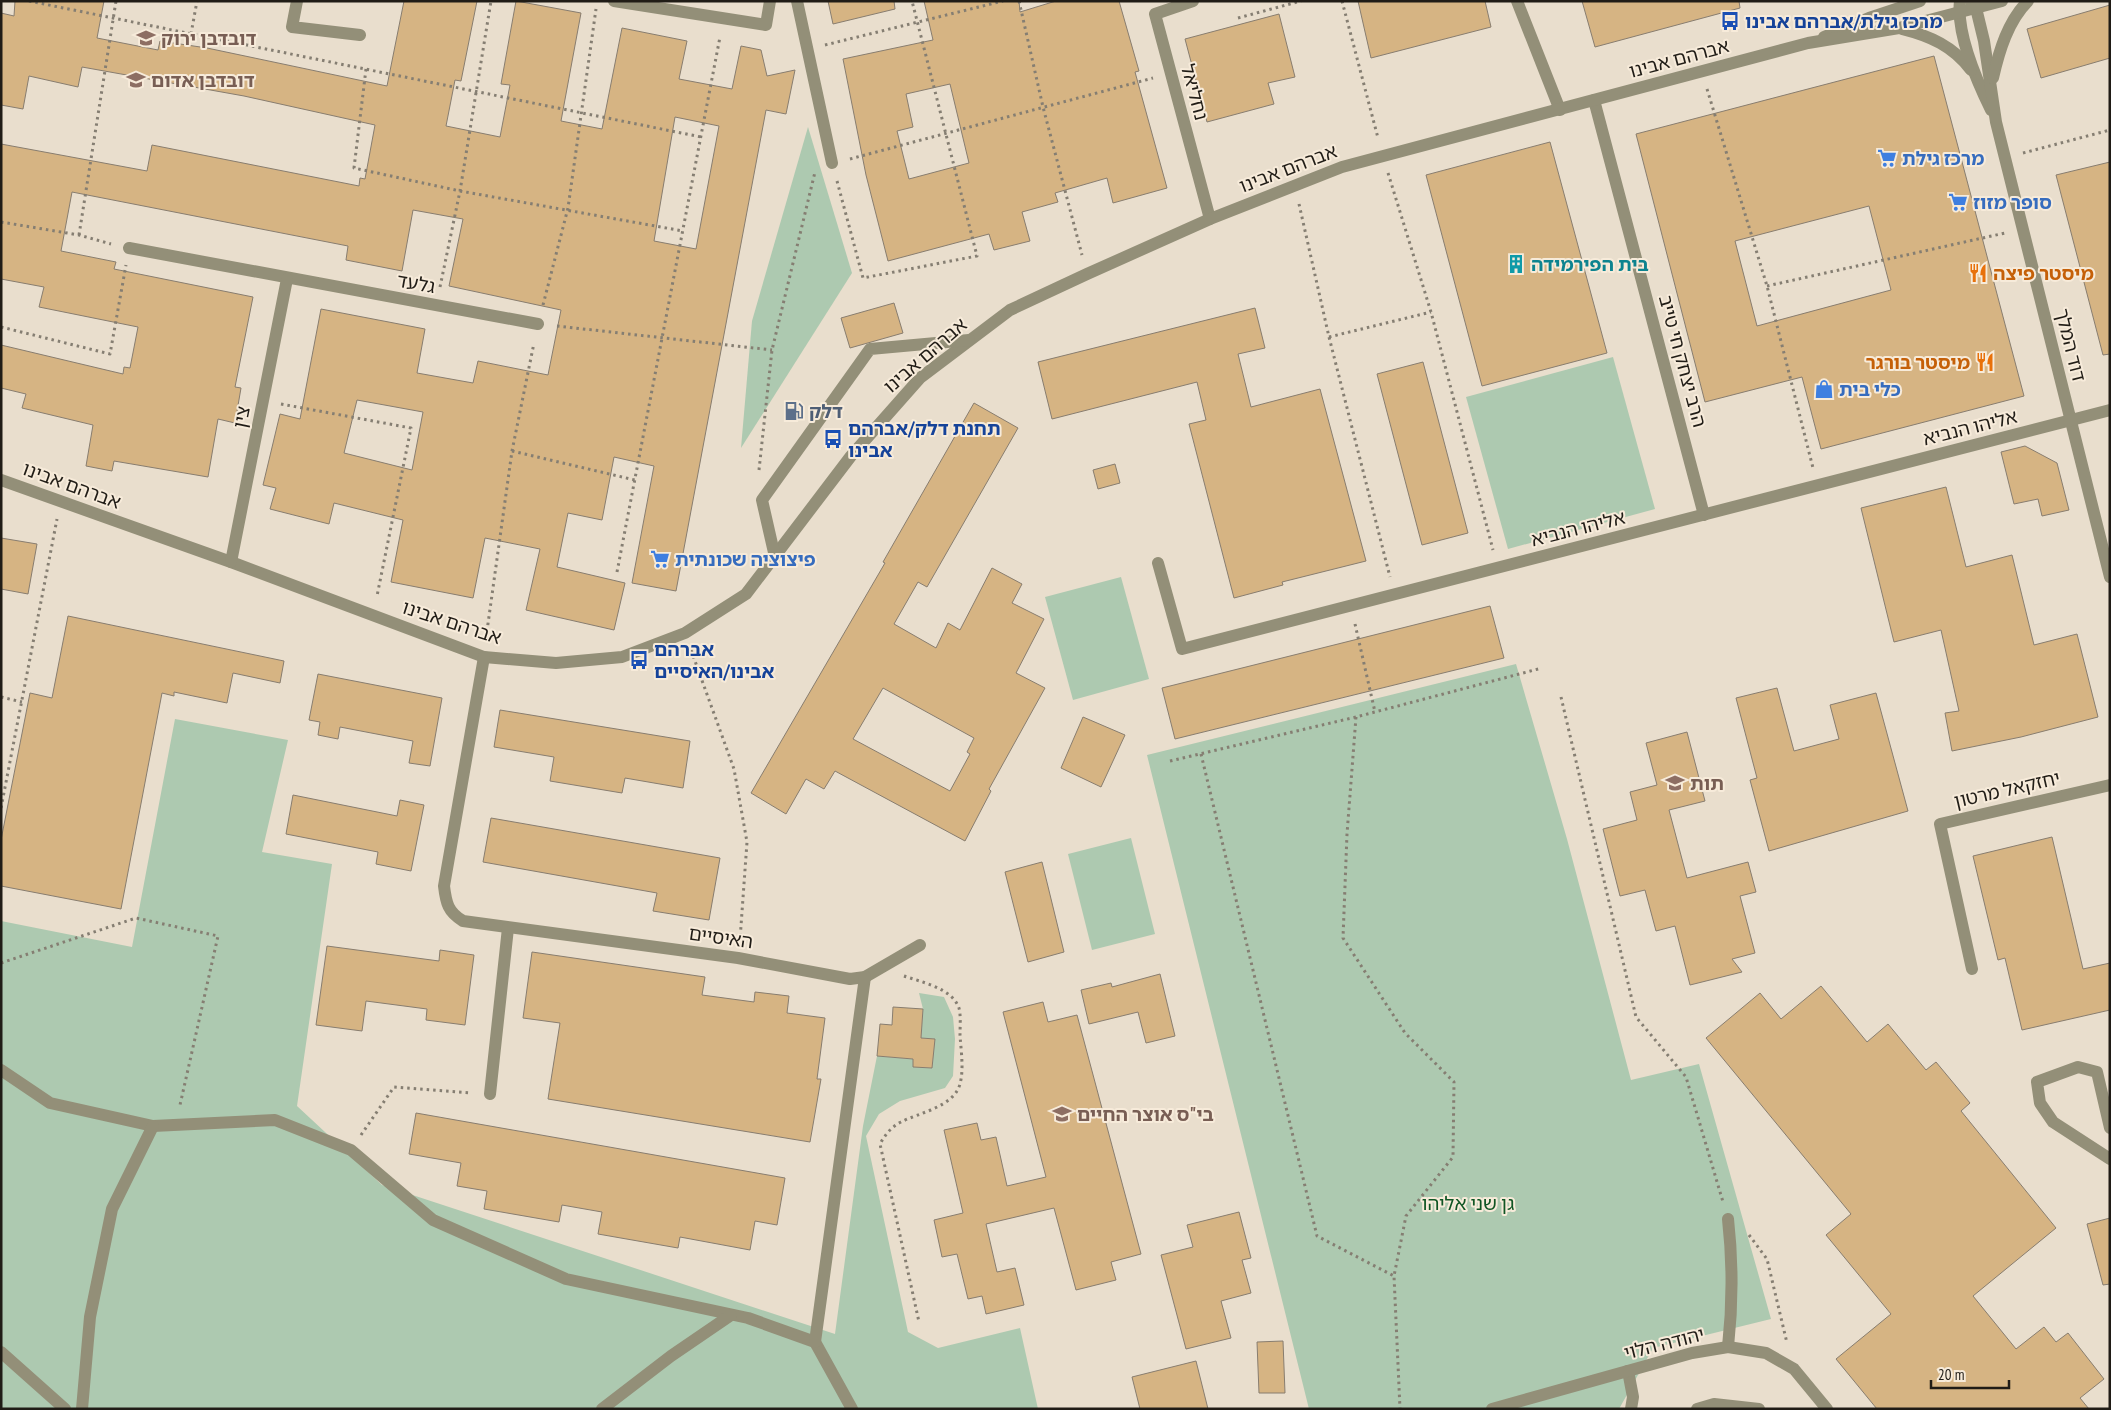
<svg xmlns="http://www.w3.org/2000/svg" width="2111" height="1410" font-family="'PT Sans Narrow','Noto Sans Hebrew',sans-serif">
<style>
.green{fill:#adc9b0}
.building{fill:#d6b483;stroke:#887d6f;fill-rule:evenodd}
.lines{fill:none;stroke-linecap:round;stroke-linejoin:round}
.path{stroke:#857e72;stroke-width:3;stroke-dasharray:2.5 4;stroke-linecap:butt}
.minor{stroke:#938f78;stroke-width:12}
.labels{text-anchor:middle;stroke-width:4;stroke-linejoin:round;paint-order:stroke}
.transit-label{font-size:19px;font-weight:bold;fill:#164399;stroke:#f7ebda;text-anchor:start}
.education-label{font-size:19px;font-weight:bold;fill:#785e54;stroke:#f7ebda;text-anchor:start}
.street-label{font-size:19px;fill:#201c16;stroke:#f7ebda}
.shop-label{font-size:19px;font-weight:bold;fill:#366cbe;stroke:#f7ebda;text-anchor:start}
.culture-label{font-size:19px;font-weight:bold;fill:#0d838f;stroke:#f7ebda;text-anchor:start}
.food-label{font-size:19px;font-weight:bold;fill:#c56008;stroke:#f7ebda;text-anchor:start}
.service-label{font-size:19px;font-weight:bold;fill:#4e5e75;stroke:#f7ebda;text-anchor:start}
.park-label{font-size:19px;fill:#0f5523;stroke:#f7ebda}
</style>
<rect width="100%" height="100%" fill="#e9decd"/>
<g class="green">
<polygon points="808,127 852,273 741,448 752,321"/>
<polygon points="1613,357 1655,509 1508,549 1466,397"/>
<polygon points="1121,577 1149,679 1073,700 1045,597"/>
<polygon points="1516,664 1567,839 1631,1080 1699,1064 1771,1319 1653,1348 1619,1409 1309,1409 1147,755"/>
<polygon points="175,719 288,740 262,852 332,864 297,1106 382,1185 835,1334 863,1126 877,1056 913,1059 913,1067 932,1068 934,1039 921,1038 923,1009 919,993 944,997 953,1017 955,1039 953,1076 945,1088 900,1101 879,1114 866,1136 908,1332 938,1348 1020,1328 1038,1409 1,1409 1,921 132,947"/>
<polygon points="1131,838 1155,934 1092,950 1068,854"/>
</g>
<g class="building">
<path d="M15,1H104L97,38L158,50L160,41L207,48L387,86L404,1H477L461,81L455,80L446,126L500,137L510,85L501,84L516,1L581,13L561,121L602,129L622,28L687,41L679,79L732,89L741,46L761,50L767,76L795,70L786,114L766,110L676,591L632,583L654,466L614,457L602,520L568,513L557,567L625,583L614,630L526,610L540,549L485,538L473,598L391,582L403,520L334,503L329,524L270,509L276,488L263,485L280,414L300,419L321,309L425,329L417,373L473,383L478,361L548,375L561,310L449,286L463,219L413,210L402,271L346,260L348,246L72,192L61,251L116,262L114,269L253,297L235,387L241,388L235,423L218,419L208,477L114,461L112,471L86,466L93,425L22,408L26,394L1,388V345L123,374L124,367L130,368L138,327L39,307L44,287L1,279V144L147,171L152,145L359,186L360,178L365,179L375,125L244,96L82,67L78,87L29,76L23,109L1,105V13L14,16ZM675,117L719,126L696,249L654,241ZM357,400L423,412L412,470L344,453Z"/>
<polygon points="828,1 894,1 895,9 833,24"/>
<path d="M924,1H1019L1020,12L1056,1H1119L1139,71L1135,72L1167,188L1113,203L1107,178L1055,193L1058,202L1022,212L1030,241L994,250L989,234L888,261L866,175L843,59L933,40ZM950,84L969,163L909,179L897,131L913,127L906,94Z"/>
<polygon points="1358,1 1485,1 1491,27 1371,58"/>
<polygon points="1582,1 1739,1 1740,8 1595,47"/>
<polygon points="2110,5 2110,58 2041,78 2027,29"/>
<polygon points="1279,14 1295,77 1268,83 1274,104 1207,122 1185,39"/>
<path d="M1934,56L2024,396L1821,449L1802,377L1705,402L1636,134ZM1869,206L1891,290L1757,326L1735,241Z"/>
<polygon points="1550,142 1607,353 1482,386 1426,175"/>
<polygon points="2110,162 2110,354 2103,355 2056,175"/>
<polygon points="894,303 903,333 850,348 841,318"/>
<polygon points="1255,308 1265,348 1238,354 1251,407 1320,389 1366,561 1282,582 1283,585 1234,598 1189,424 1206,420 1197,382 1052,419 1038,362"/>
<polygon points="1423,362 1468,533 1422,545 1377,374"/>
<path d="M974,403L1018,428L927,587L918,582L894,624L936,648L948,623L960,630L992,568L1022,584L1012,603L1044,619L1016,673L1045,688L989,789L991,791L965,841L835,771L824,789L806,779L786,814L751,793L885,563L883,562ZM883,688L974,738L967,752L970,754L950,791L853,739Z"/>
<polygon points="2025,446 2057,463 2069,510 2042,516 2038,499 2014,504 2001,452"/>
<polygon points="1115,464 1120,483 1098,489 1093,470"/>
<polygon points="1946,487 1966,567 2012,555 2034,645 2077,634 2098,717 2021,737 1952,751 1945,713 1959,711 1941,630 1894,642 1861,508"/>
<polygon points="1,538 37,544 28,594 1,589"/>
<polygon points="1490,606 1504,658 1175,739 1162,688"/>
<polygon points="68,616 284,661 280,683 233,673 227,703 174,692 174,696 162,693 121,909 1,886 1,840 30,693 52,698"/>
<polygon points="318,674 442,698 430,766 409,763 413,741 340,727 338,739 318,735 320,722 309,720"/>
<polygon points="1777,688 1794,751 1839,739 1830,705 1876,693 1908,811 1769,851 1750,780 1757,778 1736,698"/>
<polygon points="500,710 690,741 683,788 625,778 622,793 550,781 554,757 494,747"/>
<polygon points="1083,717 1125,735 1101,787 1061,768"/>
<polygon points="1687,732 1705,801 1669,810 1687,878 1748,862 1756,892 1740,896 1755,953 1732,959 1742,972 1690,985 1675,926 1656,931 1645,890 1620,896 1603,829 1637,820 1630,792 1657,785 1646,743"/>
<polygon points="293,795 397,816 400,800 424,805 411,871 376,864 378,852 286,834"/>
<polygon points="491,818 720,858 709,920 653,911 657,893 483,862"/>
<polygon points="2052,837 2083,969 2110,963 2110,1010 2022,1030 2005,958 1998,960 1973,856"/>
<polygon points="1042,862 1064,952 1028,962 1005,872"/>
<polygon points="327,946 439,961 440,950 474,955 465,1025 426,1020 427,1009 366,1001 362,1031 316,1025"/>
<polygon points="532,952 705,977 702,995 754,1002 755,992 789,996 787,1013 825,1018 817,1079 821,1079 810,1142 548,1099 560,1023 523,1018"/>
<polygon points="1160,974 1175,1036 1146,1043 1138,1012 1089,1024 1081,990 1111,983 1112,987"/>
<polygon points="1821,986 1867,1042 1888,1024 1926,1070 1936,1062 1970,1103 1961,1111 2056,1228 1973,1296 2016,1349 2044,1327 2056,1342 2068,1333 2104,1379 2080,1398 2089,1409 1877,1409 1836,1359 1891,1314 1826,1235 1851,1214 1706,1038 1760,993 1781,1019"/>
<polygon points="1043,1002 1048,1022 1077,1015 1141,1254 1111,1262 1116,1280 1076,1290 1054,1208 986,1224 997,1272 1015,1268 1024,1305 986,1314 982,1296 968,1299 957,1254 942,1257 934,1220 963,1213 944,1130 977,1123 981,1140 996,1137 1007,1186 1046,1177 1003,1012"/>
<polygon points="893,1007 923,1009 921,1038 935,1039 932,1068 913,1067 913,1059 877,1056 880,1024 892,1025"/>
<polygon points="416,1113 785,1178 777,1225 755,1221 750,1250 680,1237 678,1248 598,1234 602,1212 562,1205 559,1222 484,1209 487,1191 457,1186 461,1163 409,1154"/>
<polygon points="1239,1212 1251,1258 1242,1260 1251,1293 1221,1301 1231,1338 1186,1349 1161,1255 1193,1247 1187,1225"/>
<polygon points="2110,1218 2110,1284 2103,1285 2087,1224"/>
<polygon points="1283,1341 1285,1393 1259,1393 1257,1342"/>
<polygon points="1196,1361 1208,1409 1140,1409 1132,1377"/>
</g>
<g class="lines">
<g class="path">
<polyline points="29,1 701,137"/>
<polyline points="1019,1 1043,107 1082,255"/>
<polyline points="1342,1 1378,138"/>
<polyline points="1238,18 1301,1"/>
<polyline points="191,34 197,1"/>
<polyline points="825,45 1003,1"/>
<polyline points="366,69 354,168 460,191 683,231"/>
<polyline points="1707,89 1767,286 1813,468"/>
<polyline points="2023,153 2110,130"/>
<polyline points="850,159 1153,78"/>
<polyline points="1388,173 1431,312 1493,550"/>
<polyline points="837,181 863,278 977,256 912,1"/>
<polyline points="1299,204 1329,337 1390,577"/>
<polyline points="1,222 79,235 111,244"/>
<polyline points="79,235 116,1"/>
<polyline points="1767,286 2005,233"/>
<polyline points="440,287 460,191 491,1"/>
<polyline points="543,305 568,208 596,9"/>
<polyline points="557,326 772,350"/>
<polyline points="1,327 110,354 126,265"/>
<polyline points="1329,337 1431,312"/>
<polyline points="281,404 411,428 377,596"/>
<polyline points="512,451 635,480"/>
<polyline points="759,470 772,350 815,172"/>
<polyline points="617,572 720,37"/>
<polyline points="1355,624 1375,712"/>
<polyline points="486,638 512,451 534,343"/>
<polyline points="691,650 734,769 747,842 740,940"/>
<polyline points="1,697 22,702"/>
<polyline points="1561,697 1636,1017 1686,1077 1723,1202"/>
<polyline points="1356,717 1347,834 1343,938 1405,1033 1454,1082 1453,1157 1406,1216 1394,1276 1400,1409"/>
<polyline points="1201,754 1317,1236 1394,1276"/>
<polyline points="1170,761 1356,717 1542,668"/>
<polyline points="1,808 57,519"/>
<polyline points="1,963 136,918 218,936 180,1105"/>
<path d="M904,976C921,982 952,988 959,1008C961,1016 960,1027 960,1035C961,1051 964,1069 960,1084C954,1107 918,1113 901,1122C891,1127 885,1135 880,1144L919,1322"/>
<polyline points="361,1135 394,1087 472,1093"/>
<polyline points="1749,1235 1767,1259 1787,1343"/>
</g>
<g class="minor">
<polyline points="297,1 292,27 360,35"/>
<polyline points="614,1 766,25 770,1"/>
<polyline points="797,1 832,163"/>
<polyline points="1193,1 1155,14 1210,219"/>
<polyline points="1517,1 1560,110"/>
<path d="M1960,1C1956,34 1977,81 1991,110"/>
<polyline points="1971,2 1976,8 1984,41 1996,122 2110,577"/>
<path d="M1902,29C1930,36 1953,46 1971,70"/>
<polyline points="1824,37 1869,18 1920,1"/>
<path d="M1993,78C1999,51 2008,21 2028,1"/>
<polyline points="1594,100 1704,515"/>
<polyline points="129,248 538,324"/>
<polyline points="1,480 231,562 484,657 556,663 622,657 685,633 746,594 851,456 920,378 1010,310 1087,274 1210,219 1342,167 1808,43 1899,28 2002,1"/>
<polyline points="775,557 762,500 870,349 969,340"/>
<polyline points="231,562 287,279"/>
<polyline points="1158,563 1182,649 2110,410"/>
<path d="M484,657L444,886C446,903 448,912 463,921L738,958L850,979L865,977L920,945"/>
<polyline points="1972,969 1940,824 2110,785"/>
<polyline points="1,1070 50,1103 153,1126 275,1120 351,1150 433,1220 566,1279 748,1318 815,1342 852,1409"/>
<polyline points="490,1094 508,928"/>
<polyline points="2110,1128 2097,1072 2078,1067 2037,1082 2040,1103 2053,1122 2110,1159"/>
<polyline points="815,1342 865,977"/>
<path d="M1728,1347C1733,1302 1733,1264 1728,1219"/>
<polyline points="1,1352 65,1409"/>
<polyline points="1628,1371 1633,1397 1631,1409"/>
<polyline points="82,1409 90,1317 112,1209 153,1126"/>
<polyline points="602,1409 671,1356 731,1315"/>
<polyline points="1492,1409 1692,1353 1728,1347 1766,1353 1794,1369 1827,1409"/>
<polyline points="1697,1409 1714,1404 1759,1409"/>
</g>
</g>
<defs>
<g id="bus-bare" transform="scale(1.5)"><path d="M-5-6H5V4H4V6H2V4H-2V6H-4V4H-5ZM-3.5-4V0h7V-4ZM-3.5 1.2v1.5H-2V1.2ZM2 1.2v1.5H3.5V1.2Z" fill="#1a4fb4" stroke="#f7ebda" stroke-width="2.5" paint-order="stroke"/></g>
<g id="school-bare" transform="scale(1.5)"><path d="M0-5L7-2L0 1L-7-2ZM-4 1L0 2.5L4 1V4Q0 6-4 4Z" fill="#8d6e63" stroke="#f7ebda" stroke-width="2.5" paint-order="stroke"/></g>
<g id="supermarket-bare" transform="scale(1.5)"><path d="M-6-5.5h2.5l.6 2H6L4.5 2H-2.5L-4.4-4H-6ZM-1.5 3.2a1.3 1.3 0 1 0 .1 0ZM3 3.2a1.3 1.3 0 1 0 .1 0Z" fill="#3f7fe0" stroke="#f7ebda" stroke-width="2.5" paint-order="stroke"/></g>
<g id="building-bare" transform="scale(1.5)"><path d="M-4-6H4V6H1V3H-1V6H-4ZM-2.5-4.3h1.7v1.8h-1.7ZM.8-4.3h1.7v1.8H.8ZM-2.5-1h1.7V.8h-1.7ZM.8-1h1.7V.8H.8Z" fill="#0f9aa8" stroke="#f7ebda" stroke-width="2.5" paint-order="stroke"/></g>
<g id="restaurant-bare" transform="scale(1.5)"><path d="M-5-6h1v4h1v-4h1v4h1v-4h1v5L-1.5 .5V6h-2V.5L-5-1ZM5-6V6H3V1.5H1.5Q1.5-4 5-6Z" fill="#e8710a" stroke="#f7ebda" stroke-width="2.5" paint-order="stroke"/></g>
<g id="shop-bare" transform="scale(1.5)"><path d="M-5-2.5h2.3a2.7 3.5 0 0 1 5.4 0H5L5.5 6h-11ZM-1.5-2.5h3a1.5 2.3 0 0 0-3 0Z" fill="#3f7fe0" stroke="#f7ebda" stroke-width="2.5" paint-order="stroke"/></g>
<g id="fuel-bare" transform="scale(1.5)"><path d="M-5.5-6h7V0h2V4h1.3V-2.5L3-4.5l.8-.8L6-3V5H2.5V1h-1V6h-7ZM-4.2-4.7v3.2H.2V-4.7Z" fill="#5c6f8a" stroke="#f7ebda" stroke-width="2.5" paint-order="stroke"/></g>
</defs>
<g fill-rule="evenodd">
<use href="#bus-bare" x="1730" y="21"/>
<use href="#school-bare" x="146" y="38"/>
<use href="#school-bare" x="136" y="80"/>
<use href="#supermarket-bare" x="1887" y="158"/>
<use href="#supermarket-bare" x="1958" y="202"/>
<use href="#building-bare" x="1516" y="264"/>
<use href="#restaurant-bare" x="1978" y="273"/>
<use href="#restaurant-bare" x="1985" y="362"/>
<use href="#shop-bare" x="1824" y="389"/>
<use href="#fuel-bare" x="794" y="411"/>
<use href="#bus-bare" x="833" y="439"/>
<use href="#supermarket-bare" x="660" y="559"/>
<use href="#bus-bare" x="639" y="660"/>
<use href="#school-bare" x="1675" y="783"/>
<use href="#school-bare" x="1062" y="1114"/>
</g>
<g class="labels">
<g class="transit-label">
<text x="1745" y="28">מרכז גילת/אברהם אבינו</text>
<text x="848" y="435">תחנת דלק/אברהם<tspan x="848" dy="22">אבינו</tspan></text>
<text x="654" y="656">אברהם<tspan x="654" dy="22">אבינו/האיסיים</tspan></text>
</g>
<g class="education-label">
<text x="161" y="45">דובדבן ירוק</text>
<text x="151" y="87">דובדבן אדום</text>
<text x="1690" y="790">תות</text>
<text x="1077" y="1121">בי"ס אוצר החיים</text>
</g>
<g class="street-label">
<text transform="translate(1679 58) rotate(-15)" y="7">אברהם אבינו</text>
<text transform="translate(1195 92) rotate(75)" y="7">נחליאל</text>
<text transform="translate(1288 168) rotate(-21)" y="7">אברהם אבינו</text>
<text transform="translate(416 283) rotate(10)" y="7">גלעד</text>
<text transform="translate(2071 345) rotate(76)" y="7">דוד המלך</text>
<text transform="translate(925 355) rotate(-41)" y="7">אברהם אבינו</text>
<text transform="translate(1683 361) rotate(75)" y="7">הרב יצחק חי טייב</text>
<text transform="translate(241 417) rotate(-79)" y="7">צין</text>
<text transform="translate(1970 427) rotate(-14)" y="7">אליהו הנביא</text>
<text transform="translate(72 485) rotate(20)" y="7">אברהם אבינו</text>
<text transform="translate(1578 528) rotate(-14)" y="7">אליהו הנביא</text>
<text transform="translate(452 622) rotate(18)" y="7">אברהם אבינו</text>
<text transform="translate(2007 789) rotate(-13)" y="7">יחזקאל מרטון</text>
<text transform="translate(721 937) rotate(8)" y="7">האיסיים</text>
<text transform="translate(1664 1343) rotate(-14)" y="7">יהודה הלוי</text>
</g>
<g class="shop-label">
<text x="1902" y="165">מרכז גילת</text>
<text x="1973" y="209">סופר מזוז</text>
<text x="1839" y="396">כלי בית</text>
<text x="675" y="566">פיצוציה שכונתית</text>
</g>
<g class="culture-label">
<text x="1531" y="271">בית הפירמידה</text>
</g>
<g class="food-label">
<text x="1993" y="280">מיסטר פיצה</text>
<text x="1970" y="369" text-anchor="end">מיסטר בורגר</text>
</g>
<g class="service-label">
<text x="809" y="418">דלק</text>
</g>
<g class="park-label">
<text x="1468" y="1210">גן שני אליהו</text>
</g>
</g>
<rect width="2111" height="1410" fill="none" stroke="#201c16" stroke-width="5"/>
<path d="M1931 1380v8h78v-8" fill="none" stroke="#201c16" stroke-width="2.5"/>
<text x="1938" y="1380" font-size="15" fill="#201c16" stroke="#f7ebda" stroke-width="4" paint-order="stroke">20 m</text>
</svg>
